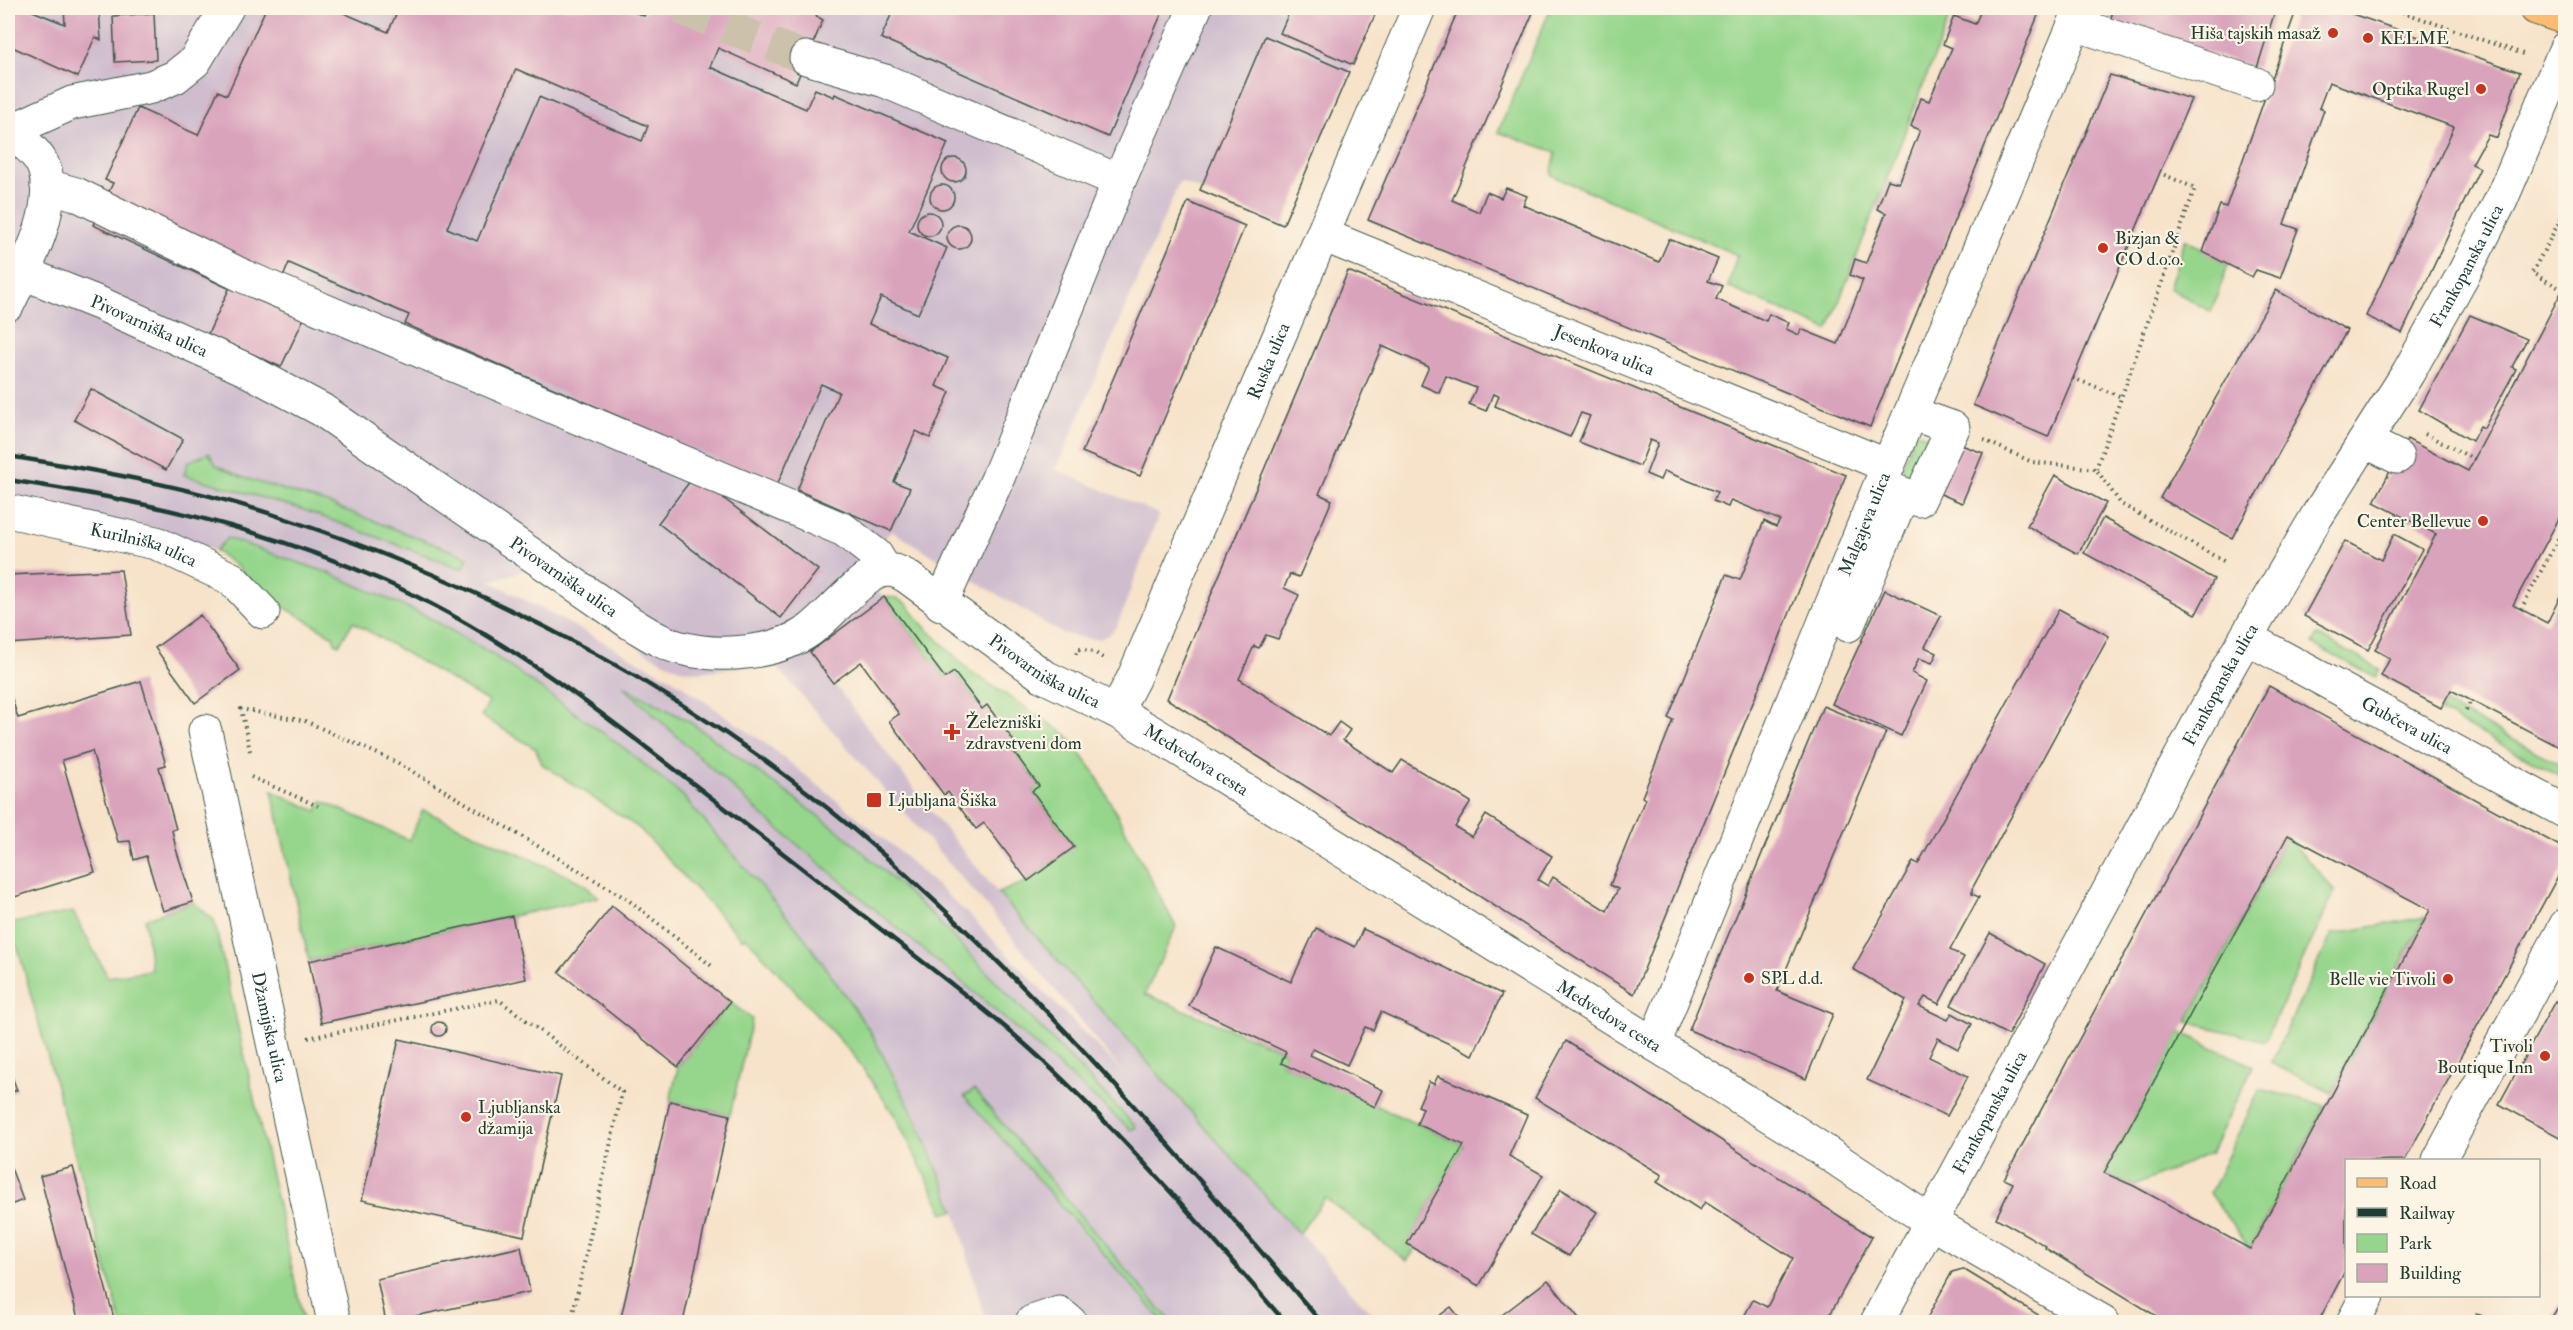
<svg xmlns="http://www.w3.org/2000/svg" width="2573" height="1330" font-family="'IM FELL Double Pica',serif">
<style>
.industrial{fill:#cfbdce;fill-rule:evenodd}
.green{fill:#96d68c;stroke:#5a8a60;stroke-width:1.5}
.building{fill:#d9a3bc;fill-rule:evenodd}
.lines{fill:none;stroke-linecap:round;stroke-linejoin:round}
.minor-tunnel{stroke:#ccc2ac;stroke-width:33;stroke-dasharray:33 16;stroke-linecap:butt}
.minor-casing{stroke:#3f564a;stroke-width:35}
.major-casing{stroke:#3f564a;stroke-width:35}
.path{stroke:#3f564a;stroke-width:4;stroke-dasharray:1.5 4.5;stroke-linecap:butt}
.minor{stroke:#fff;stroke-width:33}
.major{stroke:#fdbc70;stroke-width:33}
.rail{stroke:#1f3d34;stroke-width:4.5}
.poi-dot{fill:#c8321e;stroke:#fcf5e5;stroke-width:2}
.labels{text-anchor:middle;stroke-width:4.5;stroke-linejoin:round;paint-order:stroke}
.poi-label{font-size:18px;fill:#1f3d34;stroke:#fcf5e5;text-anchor:start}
.street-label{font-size:18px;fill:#1f3d34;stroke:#fcf5e5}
</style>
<rect width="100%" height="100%" fill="#fcf5e5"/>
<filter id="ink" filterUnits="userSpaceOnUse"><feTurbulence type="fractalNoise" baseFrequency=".0167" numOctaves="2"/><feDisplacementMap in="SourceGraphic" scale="12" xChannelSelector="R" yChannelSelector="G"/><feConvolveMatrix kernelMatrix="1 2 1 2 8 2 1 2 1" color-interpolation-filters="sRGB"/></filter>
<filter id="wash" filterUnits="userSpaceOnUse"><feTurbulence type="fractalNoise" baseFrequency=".008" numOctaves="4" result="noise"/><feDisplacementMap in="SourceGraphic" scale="24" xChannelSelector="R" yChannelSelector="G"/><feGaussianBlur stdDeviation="1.35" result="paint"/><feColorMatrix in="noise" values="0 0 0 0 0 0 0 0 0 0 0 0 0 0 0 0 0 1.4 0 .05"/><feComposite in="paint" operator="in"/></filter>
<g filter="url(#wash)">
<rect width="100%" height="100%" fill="#f7e3ca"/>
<path class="industrial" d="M8,8H1378L1283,225L1180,181L1056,470L1159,514L1117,626L1110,634L1100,639H1089L1061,633L892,531L853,567L884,597L810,652L937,819L998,893L1379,1322H930L984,1314L955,1211L919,1125L870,1031L802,934L682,795L624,748L492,654L425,616L227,538L215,551L163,530L8,501ZM527,570L646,653L680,669L699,672L773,663L982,901L1124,1074L969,915L893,846L773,749L674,680L490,581Z"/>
<g class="green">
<polygon points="1551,8 1953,8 1828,330 1728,287 1737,255 1551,175 1556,152 1498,132"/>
<polygon points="2185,239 2228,265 2211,312 2169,288"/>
<polygon points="1915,432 1932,438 1915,479 1905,475 1902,468"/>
<polygon points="209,453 216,465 241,477 324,502 468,557 463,569 301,509 184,475 188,462"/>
<polygon points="227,538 329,573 426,616 492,654 624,748 682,795 802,934 870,1031 919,1125 955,1211 944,1213 895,1116 855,1057 746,937 742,939 639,828 542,764 536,749 481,716 489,702 353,622 339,645 335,643 333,636 272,600 236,566 215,551"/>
<polygon points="884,597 896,598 907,604 922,624 970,671 1067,735 1095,773 1176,927 1145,994 1286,1052 1281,1063 1464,1145 1408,1243 1416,1248 1407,1261 1325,1198 1299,1234 998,893 1028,881 1074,846 1032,791 1039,785 1011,748 1016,744 982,709 954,672 945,678"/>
<polygon points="2317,635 2380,669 2376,678 2312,644"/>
<polygon points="623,686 690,722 843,834 930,913 1136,1127 1131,1130 981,998 762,815"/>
<polygon points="2445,704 2565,767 2565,793 2563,777 2440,712"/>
<polygon points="272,791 317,811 322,801 409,840 423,810 581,882 599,897 309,961"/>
<polygon points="2287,837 2335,891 2265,1041 2187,1022"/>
<polygon points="193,902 214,920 304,1322 121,1322 18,948 8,936 8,924 73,912 108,977 151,970 145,919"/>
<polygon points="2425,917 2332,1093 2271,1063 2332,934"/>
<polygon points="730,1002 752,1019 730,1115 670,1101 678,1067"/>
<polygon points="2180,1032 2253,1066 2211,1153 2134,1186 2104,1173"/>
<polygon points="2260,1089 2325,1105 2250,1249 2210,1193"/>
<polygon points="974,1090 1157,1306 1172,1322 1164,1322 964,1096"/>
</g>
<g id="blocks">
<g class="building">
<polygon points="8,8 25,8 65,24 64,8 99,8 101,40 95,37 78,77 8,45"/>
<path d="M266,8H332L388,32L399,8H625L644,16L648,8H820L816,16L823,20L796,83L718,48L710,67L806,109L815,89L834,97L835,94L948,143L909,231L947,248L918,314L881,297L869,324L948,358L936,386L950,392L930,438L916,431L894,482L910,488L891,531L797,490L839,392L821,384L777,485L405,324L409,315L289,263L283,277L241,259L228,288L93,225L113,183L105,180L138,108L198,135L218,91L227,95ZM516,69L648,126L642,141L539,97L477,241L447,228Z"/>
<polygon points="894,8 1164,8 1108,137 881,38"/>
<polygon points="1291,8 1378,8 1353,65 1280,33"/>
<polygon points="1459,8 1535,8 1452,200 1479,212 1487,192 1501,198 1506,188 1527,196 1523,205 1659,262 1669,239 1718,259 1708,281 1722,286 1716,299 1766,321 1769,314 1789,323 1786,329 1799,335 1801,329 1838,344 1863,280 1850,275 1855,259 1866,263 1886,213 1877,209 1888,180 1899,183 1920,130 1911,126 1921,98 1929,101 1952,48 1943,44 1954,16 1975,24 1982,8 2041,8 1870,427 1368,220"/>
<polygon points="2114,8 2276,8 2257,68 2110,21"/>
<polygon points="2297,8 2335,8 2520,72 2497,138 2488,135 2472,164 2480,168 2402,333 2366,316 2454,127 2329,82 2319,108 2324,110 2284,224 2298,229 2280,278 2256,270 2252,277 2203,252 2220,205 2226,207"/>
<polygon points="154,13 156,60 115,62 113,16"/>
<polygon points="1265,36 1349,72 1283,225 1200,190"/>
<polygon points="2110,75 2191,99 2048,437 1973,405"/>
<circle cx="954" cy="170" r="12"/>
<circle cx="942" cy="197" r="12"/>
<polygon points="1188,202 1245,226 1140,476 1082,452"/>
<circle cx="929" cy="224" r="12"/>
<circle cx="959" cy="237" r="12"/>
<path d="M1348,271L1846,475L1634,994L1167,699ZM1382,346L1429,367L1421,385L1439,393L1446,376L1476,388L1469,404L1486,411L1493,394L1499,396L1495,406L1570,437L1581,413L1590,416L1579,442L1640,466L1650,440L1658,443L1646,474L1660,480L1664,471L1717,492L1713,501L1728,507L1731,500L1780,520L1776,527L1764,521L1740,580L1726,575L1668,718L1673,720L1642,797L1645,799L1610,885L1618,889L1607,911L1553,877L1548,886L1538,880L1552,856L1486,815L1472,837L1455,827L1471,802L1402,760L1393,773L1343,740L1350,730L1339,722L1329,736L1239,679L1254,646L1259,648L1266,635L1278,639L1299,595L1284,588L1290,574L1299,577L1332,500L1319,494Z"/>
<polygon points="231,285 304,318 281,367 208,334"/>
<polygon points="2565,285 2565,507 2513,605 2547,623 2565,587 2565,750 2451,690 2441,708 2381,676 2390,658 2375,650 2436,534 2374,502 2407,439 2468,471"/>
<polygon points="2276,290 2347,330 2232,538 2160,498"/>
<polygon points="2470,315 2527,339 2512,367 2516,369 2484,428 2480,426 2472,441 2419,410"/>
<polygon points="91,389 183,439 166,470 74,420"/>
<polygon points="1956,443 1983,453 1962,503 1936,492"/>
<polygon points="2055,475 2106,503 2078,554 2027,526"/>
<polygon points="694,476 818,570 781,618 658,523"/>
<polygon points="2103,518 2214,579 2196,614 2084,553"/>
<polygon points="2394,534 2422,549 2368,650 2304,616 2345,541 2381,560"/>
<polygon points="121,570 131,635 8,644 8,575"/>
<polygon points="1885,590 1941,616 1925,647 1937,653 1932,663 1919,658 1912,673 1927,681 1901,736 1832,704"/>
<polygon points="884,597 945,678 954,672 982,709 987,705 1016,744 1011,748 1039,786 1032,791 1074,847 1028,881 984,823 976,829 948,792 944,795 889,721 899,714 861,662 833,683 810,652"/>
<polygon points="2059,609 2109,636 1972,889 1972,894 1979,897 1950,950 1964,957 1939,1004 1925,997 1919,1006 1948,1020 1952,1013 1972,1024 1958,1049 1938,1038 1929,1057 1968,1076 1947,1116 1867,1080 1906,1000 1853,969 1913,861 1918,864"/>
<polygon points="200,615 240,670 195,703 155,648"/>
<polygon points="141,681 166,765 159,767 176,829 172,830 176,849 193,902 163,911 146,856 134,860 130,841 118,842 92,751 62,760 95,872 8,899 8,686 18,718"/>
<path d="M2269,686L2565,849V863L2405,1160L2346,1161V1269L2318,1322H2166L2045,1248L2046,1246L1996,1218L2013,1183L2004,1179ZM2288,835L2430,910L2250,1249L2134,1186L2104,1173Z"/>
<polygon points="1823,706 1886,732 1777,991 1833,1014 1806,1079 1689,1030"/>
<polygon points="612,906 730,1002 678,1067 559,972"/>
<polygon points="512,916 526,979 321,1023 309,961"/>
<polygon points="1316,928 1355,947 1363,929 1502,994 1473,1055 1381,1012 1373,1030 1365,1027 1347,1065 1313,1049 1310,1055 1383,1090 1375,1107 1281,1063 1286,1052 1189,1006 1216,947 1291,982"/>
<polygon points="1990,933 2045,964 2008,1035 1951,1005"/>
<polygon points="2555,1001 2565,1007 2565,1140 2499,1104"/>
<circle cx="439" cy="1029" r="7"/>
<polygon points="399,1039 561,1076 524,1236 362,1200"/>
<polygon points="1566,1041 1872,1237 1826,1322 1741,1322 1753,1300 1767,1307 1793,1258 1705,1202 1700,1210 1657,1182 1662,1175 1535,1098"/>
<polygon points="8,1066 17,1090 8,1094"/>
<polygon points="1438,1076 1527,1115 1509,1156 1543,1175 1479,1286 1407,1244 1464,1145 1417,1124 1423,1108 1418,1106 1429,1082 1434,1084"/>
<polygon points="670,1101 730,1115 683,1322 620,1322"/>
<polygon points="8,1160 23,1200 8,1206"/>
<polygon points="73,1167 94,1245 115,1322 79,1322 40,1176"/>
<polygon points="1561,1189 1597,1212 1569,1256 1531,1234"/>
<polygon points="521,1247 530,1292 386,1322 377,1279"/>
<polygon points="1963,1269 2050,1322 1925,1322 1952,1272"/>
<polygon points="1548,1280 1582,1322 1496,1322 1494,1321"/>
<polygon points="2561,1302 2565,1304 2565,1322 2549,1322"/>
<polygon points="1451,1307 1463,1322 1431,1322"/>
<polygon points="2476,1313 2493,1322 2471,1322"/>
</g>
</g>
</g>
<g filter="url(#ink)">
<use href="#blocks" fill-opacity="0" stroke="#3f564a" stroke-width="1.5"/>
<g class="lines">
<polyline class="minor-tunnel" points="680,8 806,58"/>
<g class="minor-casing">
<g id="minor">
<polyline points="2075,24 2256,84"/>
<polyline points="806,58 885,81 1119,181"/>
<polyline points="8,132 72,103 151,87 175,77 195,61 227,8"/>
<path d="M8,132C23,141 40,153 45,171C57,212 25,268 8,304"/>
<polyline points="47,186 76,194 243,276 844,530 876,555 885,570"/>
<path id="s1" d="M1323,235L1888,466"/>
<path id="s2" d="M8,267L101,304L245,369L322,410L632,624C647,633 663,644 681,648C719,658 777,654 810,630C831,614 853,585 876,573C887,568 896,570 906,576L1043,676L1116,711L1158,736L1794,1131L1931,1222L2103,1322"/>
<polyline points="2365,441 2397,457"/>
<polyline points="1890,489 1919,500 1953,428 1911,413"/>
<path id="s3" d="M8,511L156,543L232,579L263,612"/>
<polyline points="941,604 997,480 1119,181 1195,8"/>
<polyline points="1848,625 1903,494"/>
<path id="s4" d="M2247,638L2566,812"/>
<path id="s5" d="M1116,711L1133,679L1419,8"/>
<path id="s6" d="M205,731L334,1322"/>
<path id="s7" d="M1654,1044L1880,485L2081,8"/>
<polyline points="2439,1160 2566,925"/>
<polyline points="1032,1322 1059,1313 1070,1322"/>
<path id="s8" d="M1877,1322L2231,663L2317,516L2408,373L2465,271L2501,200L2566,48"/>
<polyline points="2353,1322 2367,1296"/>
</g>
</g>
<g class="major-casing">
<polyline id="major" points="2536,8 2566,18"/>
</g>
<g class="path">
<polyline points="2391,8 2526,55"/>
<polyline points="2563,290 2532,273 2566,209"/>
<polyline points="2073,378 2122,397"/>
<polyline points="2425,434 2474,459"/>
<polyline points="1984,440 2032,462 2096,469 2121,504 2227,563"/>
<polyline points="2096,469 2195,188 2160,173"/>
<polyline points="2521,609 2566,524"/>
<polyline points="1076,654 1079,649 1094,652 1103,658"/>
<polyline points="2466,710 2471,701"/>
<polyline points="250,751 241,709 305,721 398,763 627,899 713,967"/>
<polyline points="251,777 318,806"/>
<polyline points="308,1038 499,1000 622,1092 571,1322"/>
</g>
<use href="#minor" class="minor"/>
<use href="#major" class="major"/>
<g class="rail">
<path d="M8,456C103,471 201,489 292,521C495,589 687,691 852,828C1024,971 1176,1152 1321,1322"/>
<path d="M8,480C141,500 262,527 386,582C513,639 621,728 731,813C789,858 847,903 905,948C950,983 997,1018 1039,1057C1128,1140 1206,1231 1285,1322"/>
</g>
</g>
</g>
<g class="poi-dot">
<circle cx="2333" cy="33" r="6"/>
<circle cx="2368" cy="38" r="6"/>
<circle cx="2481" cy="89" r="6"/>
<circle cx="2103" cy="248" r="6"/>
<circle cx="2483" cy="521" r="6"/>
<path d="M949 723h6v6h6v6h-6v6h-6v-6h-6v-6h6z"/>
<rect x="866" y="792" width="16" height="16" rx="3"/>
<circle cx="1749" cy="978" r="6"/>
<circle cx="2448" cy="979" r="6"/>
<circle cx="2545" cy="1056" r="6"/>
<circle cx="466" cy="1117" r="6"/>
</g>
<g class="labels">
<g class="poi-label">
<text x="2321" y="39" text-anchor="end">Hiša tajskih masaž</text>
<text x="2380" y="44">KELME</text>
<text x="2469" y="95" text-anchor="end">Optika Rugel</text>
<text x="2115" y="244">Bizjan &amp;<tspan x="2115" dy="21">CO d.o.o.</tspan></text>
<text x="2471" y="527" text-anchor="end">Center Bellevue</text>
<text x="966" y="728">Železniški<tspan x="966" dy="21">zdravstveni dom</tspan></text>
<text x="888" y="806">Ljubljana Šiška</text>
<text x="1761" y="984">SPL d.d.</text>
<text x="2436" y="985" text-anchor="end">Belle vie Tivoli</text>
<text x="2533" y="1052" text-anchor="end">Tivoli<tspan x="2533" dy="21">Boutique Inn</tspan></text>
<text x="478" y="1113">Ljubljanska<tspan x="478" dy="21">džamija</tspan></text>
</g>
<g class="street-label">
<text dy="6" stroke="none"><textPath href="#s8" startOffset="1210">Frankopanska ulica</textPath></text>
<text dy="6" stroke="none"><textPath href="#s2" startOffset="153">Pivovarniška ulica</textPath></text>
<text dy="6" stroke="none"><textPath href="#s1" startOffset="304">Jesenkova ulica</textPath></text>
<text dy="6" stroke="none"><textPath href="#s5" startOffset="382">Ruska ulica</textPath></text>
<text dy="6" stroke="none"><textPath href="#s7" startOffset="561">Malgajeva ulica</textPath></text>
<text dy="6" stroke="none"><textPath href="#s3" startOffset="140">Kurilniška ulica</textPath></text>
<text dy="6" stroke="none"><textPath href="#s2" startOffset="639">Pivovarniška ulica</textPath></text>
<text dy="6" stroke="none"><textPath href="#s2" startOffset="1198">Pivovarniška ulica</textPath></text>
<text dy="6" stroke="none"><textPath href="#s8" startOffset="724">Frankopanska ulica</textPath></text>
<text dy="6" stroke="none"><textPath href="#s4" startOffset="182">Gubčeva ulica</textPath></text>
<text dy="6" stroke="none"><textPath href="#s2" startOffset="1374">Medvedova cesta</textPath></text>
<text dy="6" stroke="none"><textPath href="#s2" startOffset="1860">Medvedova cesta</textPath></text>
<text dy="6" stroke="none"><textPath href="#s6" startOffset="303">Džamijska ulica</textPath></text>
<text dy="6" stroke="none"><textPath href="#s8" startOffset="238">Frankopanska ulica</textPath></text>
</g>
</g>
<rect width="2573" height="1330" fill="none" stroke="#fcf5e5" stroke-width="30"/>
<rect x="2345" y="1159" width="195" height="138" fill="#fcf5e5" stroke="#a4ab9e" stroke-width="1.5"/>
<rect x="2357" y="1178" width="30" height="9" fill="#fdbc70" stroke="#a4ab9e" stroke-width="1.5"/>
<text x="2399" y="1189" font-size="18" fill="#1f3d34">Road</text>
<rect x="2357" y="1208" width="30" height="9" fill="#1f3d34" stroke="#a4ab9e" stroke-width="1.5"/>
<text x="2399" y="1219" font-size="18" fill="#1f3d34">Railway</text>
<rect x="2357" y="1234" width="30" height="18" fill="#96d68c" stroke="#a4ab9e" stroke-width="1.5"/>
<text x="2399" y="1249" font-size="18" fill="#1f3d34">Park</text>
<rect x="2357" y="1264" width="30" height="18" fill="#d9a3bc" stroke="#a4ab9e" stroke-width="1.5"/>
<text x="2399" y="1279" font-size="18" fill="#1f3d34">Building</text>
</svg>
